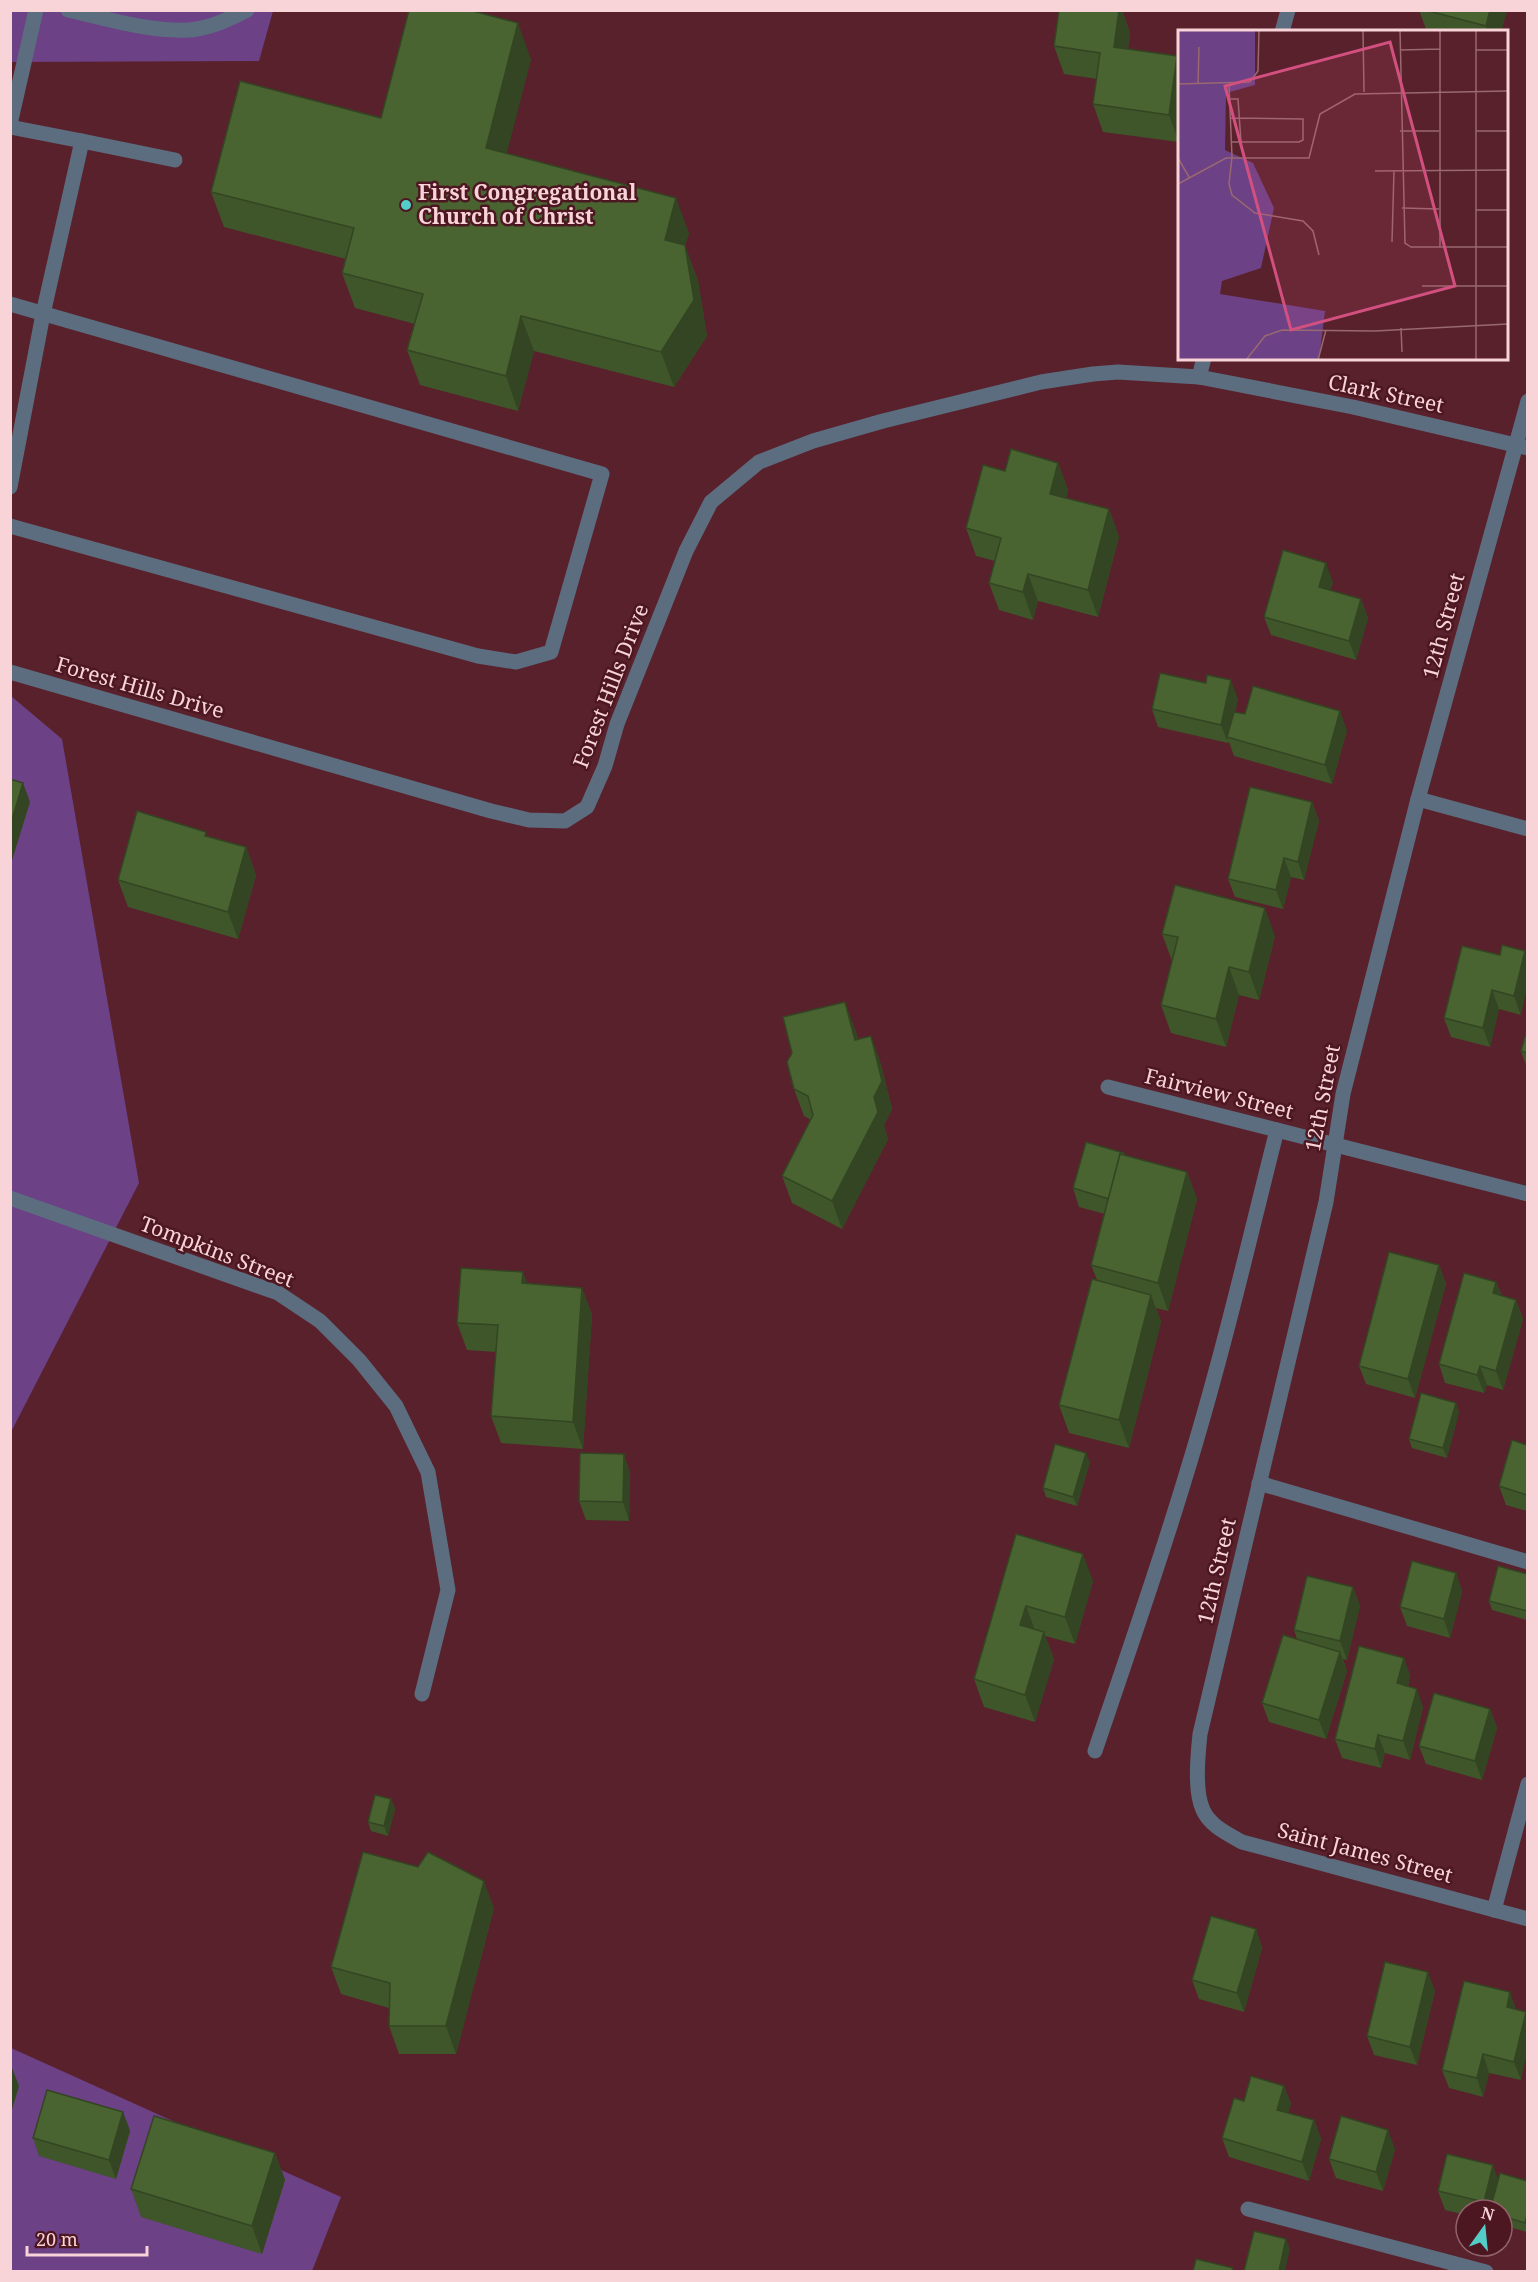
<svg xmlns="http://www.w3.org/2000/svg" width="1538" height="2282" font-family="'Noto Serif',serif">
<style>
.green{fill:#6c4186}
.lines{fill:none;stroke-linecap:round;stroke-linejoin:round}
.service{stroke:#5c6d80;stroke-width:15}
.minor{stroke:#5c6d80;stroke-width:15}
.wall{fill:#3f552a}
.shaded-wall{fill:#334522}
.building{fill:#496331;stroke:#334522;stroke-width:1.5}
.poi-dot{fill:#54cdc8;stroke:#4d1722;stroke-width:2}
.labels{text-anchor:middle;stroke-width:5;stroke-linejoin:round;paint-order:stroke}
.poi-label{font-size:21px;font-weight:bold;fill:#f8d3d7;stroke:#4d1722;text-anchor:start}
.street-label{font-size:21px;fill:#f8d3d7;stroke:#4d1722}
.inset-road{fill:none;stroke:#996870;stroke-width:1.5}
.view{fill:#d25080;fill-opacity:0.15;stroke:#d25080;stroke-width:3}
.inset-edge{fill:none;stroke:#f8d3d7;stroke-width:3}
</style>
<rect width="100%" height="100%" fill="#59212b"/>
<g class="green">
<polygon points="10,11 273,11 259,61 11,62"/>
<polygon points="11,696 62,739 139,1183 11,1432"/>
<polygon points="11,2048 341,2197 312,2271 11,2272"/>
</g>
<g class="lines">
<g class="service">
<polyline points="1282,32 1288,10"/>
<polyline points="10,127 82,141 43,314 10,487"/>
<polyline points="82,141 175,160"/>
<polyline points="10,304 602,474 551,652 516,662 478,656 10,526"/>
<polyline points="1199,377 1204,358"/>
<polyline points="1418,799 1528,829"/>
<polyline points="1259,1483 1528,1562"/>
<polyline points="1494,1910 1528,1784"/>
<polyline points="1248,2209 1486,2272"/>
</g>
<g class="minor">
<path d="M68,10C108,19 149,32 189,30C209,29 230,19 247,10"/>
<polyline points="10,124 36,10"/>
<path d="M1528,401L1418,799L1343,1094L1326,1202L1200,1734C1198,1754 1194,1791 1203,1810C1210,1826 1228,1834 1242,1842L1528,1919"/>
<polyline points="10,672 491,811 529,820 565,821 587,807 605,766 617,724 686,551 711,502 759,462 813,441 883,421 1041,382 1093,374 1118,372 1199,377 1353,407 1528,448"/>
<polyline points="1108,1087 1528,1194"/>
<polyline points="10,1198 278,1293 320,1321 359,1360 396,1406 428,1472 448,1590 422,1694"/>
<path d="M1095,1751C1137,1627 1180,1504 1214,1378C1237,1295 1256,1212 1277,1130"/>
</g>
</g>
<g class="wall">
<polygon points="1059,10 1122,10 1130,33 1128,49 1177,56 1179,142 1103,132 1093,104 1097,79 1064,74 1054,46"/>
<polygon points="1419,10 1507,10 1501,32 1427,32"/>
<polygon points="531,59 506,154 689,233 685,246 698,281 707,336 674,387 534,351 518,411 420,385 407,350 415,324 355,308 342,273 346,259 224,227 211,192 381,118"/>
<polygon points="1058,463 1068,490 1066,498 1109,509 1119,537 1098,617 1038,601 1033,620 999,610 989,583 995,561 976,556 966,528 1005,471"/>
<polygon points="1333,582 1330,591 1361,599 1368,618 1356,660 1271,635 1264,617"/>
<polygon points="1238,699 1235,712 1245,714 1347,730 1332,784 1234,756 1229,742 1228,743 1158,727 1152,709"/>
<polygon points="1312,802 1319,821 1304,880 1291,877 1283,909 1235,897 1228,879"/>
<polygon points="208,836 246,847 256,875 238,939 128,907 118,880"/>
<polygon points="1162,934 1275,936 1259,1000 1239,995 1226,1047 1171,1033 1161,1005 1172,961"/>
<polygon points="1500,955 1521,1015 1499,1009 1490,1047 1451,1037 1444,1018"/>
<polygon points="855,1029 858,1039 881,1064 892,1109 884,1125 888,1139 842,1229 792,1203 782,1176 811,1120 804,1116 794,1089"/>
<polygon points="1527,1030 1527,1068 1521,1051"/>
<polygon points="1124,1153 1125,1155 1187,1172 1197,1199 1168,1311 1156,1308 1161,1322 1129,1448 1069,1433 1059,1405 1097,1280 1091,1265 1105,1214 1079,1207 1073,1188"/>
<polygon points="1439,1265 1446,1284 1415,1398 1366,1384 1359,1366"/>
<polygon points="523,1272 527,1283 582,1288 592,1315 583,1449 501,1443 491,1416 496,1352 467,1350 457,1323"/>
<polygon points="1496,1282 1502,1296 1516,1300 1523,1319 1503,1390 1487,1385 1484,1393 1445,1383 1439,1364"/>
<polygon points="1459,1412 1447,1458 1412,1448 1409,1439"/>
<polygon points="1527,1445 1527,1511 1506,1505 1499,1486"/>
<polygon points="624,1454 630,1473 629,1521 586,1520 579,1501"/>
<polygon points="1090,1462 1077,1506 1046,1497 1043,1488"/>
<polygon points="1016,1534 1093,1581 1075,1644 1045,1636 1054,1659 1035,1722 984,1707 974,1679"/>
<polygon points="1456,1573 1462,1592 1450,1638 1407,1626 1400,1607"/>
<polygon points="1527,1574 1527,1620 1492,1610 1489,1601"/>
<polygon points="1353,1587 1360,1606 1347,1660 1343,1659 1347,1671 1326,1739 1269,1722 1262,1703 1297,1639 1294,1630"/>
<polygon points="1404,1658 1410,1676 1408,1686 1423,1707 1410,1760 1385,1753 1381,1768 1342,1758 1335,1739"/>
<polygon points="1490,1709 1497,1728 1482,1780 1426,1764 1419,1746"/>
<polygon points="391,1799 395,1809 388,1836 371,1831 368,1822"/>
<polygon points="494,1908 456,2054 399,2054 389,2026 389,2008 341,1994 331,1967"/>
<polygon points="1256,1929 1262,1948 1244,2012 1199,1999 1192,1980"/>
<polygon points="1435,1991 1417,2065 1374,2055 1367,2036"/>
<polygon points="1516,2009 1521,2080 1489,2073 1483,2097 1449,2088 1442,2070"/>
<polygon points="1284,2086 1291,2104 1288,2113 1314,2120 1321,2139 1309,2181 1229,2157 1222,2138 1244,2101"/>
<polygon points="123,2112 130,2131 116,2179 39,2156 33,2138"/>
<polygon points="1395,2149 1383,2191 1336,2178 1329,2159"/>
<polygon points="275,2153 285,2180 262,2254 141,2217 131,2189"/>
<polygon points="1527,2181 1527,2232 1502,2225 1502,2210 1466,2210 1466,2215 1445,2210 1438,2191"/>
</g>
<g class="shaded-wall">
<polygon points="1119,10 1122,10 1130,33 1124,75 1114,47"/>
<polygon points="1490,10 1507,10 1501,32 1488,32 1486,26"/>
<polygon points="518,23 531,59 499,184 486,148"/>
<polygon points="1177,56 1179,62 1179,142 1169,115"/>
<polygon points="676,198 689,233 685,246 698,281 707,336 674,387 661,352 665,240"/>
<polygon points="521,316 534,351 518,411 506,376"/>
<polygon points="1058,463 1068,490 1060,521 1050,494"/>
<polygon points="1109,509 1119,537 1098,617 1088,590"/>
<polygon points="1326,563 1333,582 1326,606 1319,587"/>
<polygon points="1028,574 1038,601 1033,620 1023,592"/>
<polygon points="1361,599 1368,618 1356,660 1349,641"/>
<polygon points="1231,680 1238,699 1230,738 1227,737 1228,743 1221,725"/>
<polygon points="1340,711 1347,730 1332,784 1325,765"/>
<polygon points="23,783 30,802 10,867 10,826"/>
<polygon points="1312,802 1319,821 1304,880 1298,862"/>
<polygon points="246,847 256,875 238,939 228,912"/>
<polygon points="1284,858 1291,877 1283,909 1276,890"/>
<polygon points="1265,908 1275,936 1259,1000 1249,972"/>
<polygon points="1525,951 1527,958 1527,988 1521,1015 1514,996"/>
<polygon points="1229,967 1239,995 1226,1047 1216,1019"/>
<polygon points="1492,990 1499,1009 1490,1047 1483,1028"/>
<polygon points="845,1002 855,1029 865,1067 855,1040"/>
<polygon points="871,1036 881,1064 892,1109 884,1125 888,1139 842,1229 832,1201 874,1097"/>
<polygon points="1187,1172 1197,1199 1168,1311 1158,1283"/>
<polygon points="1439,1265 1446,1284 1415,1398 1408,1379"/>
<polygon points="523,1272 533,1299 522,1283"/>
<polygon points="1496,1282 1503,1300 1493,1293"/>
<polygon points="582,1288 592,1315 583,1449 573,1422"/>
<polygon points="1151,1295 1161,1322 1129,1448 1119,1420"/>
<polygon points="1516,1300 1523,1319 1503,1390 1496,1371"/>
<polygon points="1480,1366 1487,1385 1484,1393 1477,1375"/>
<polygon points="1456,1403 1459,1412 1447,1458 1443,1448"/>
<polygon points="1086,1453 1090,1462 1077,1506 1073,1497"/>
<polygon points="624,1454 630,1473 629,1521 623,1502"/>
<polygon points="1083,1554 1093,1581 1075,1644 1065,1617"/>
<polygon points="1456,1573 1462,1592 1450,1638 1444,1619"/>
<polygon points="1353,1587 1360,1606 1347,1660 1340,1641"/>
<polygon points="1026,1606 1036,1633 1020,1625"/>
<polygon points="1044,1632 1054,1659 1035,1722 1025,1695"/>
<polygon points="1340,1652 1347,1671 1326,1739 1319,1720"/>
<polygon points="1404,1658 1410,1676 1404,1702 1397,1683"/>
<polygon points="1417,1689 1423,1707 1410,1760 1403,1741"/>
<polygon points="1490,1709 1497,1728 1482,1780 1475,1761"/>
<polygon points="1378,1735 1385,1753 1381,1768 1375,1749"/>
<polygon points="391,1799 395,1809 388,1836 384,1826"/>
<polygon points="484,1881 494,1908 456,2054 446,2026"/>
<polygon points="1256,1929 1262,1948 1244,2012 1237,1993"/>
<polygon points="1428,1972 1435,1991 1417,2065 1410,2047"/>
<polygon points="1510,1992 1517,2011 1507,2007"/>
<polygon points="1526,2012 1527,2015 1527,2054 1521,2080 1514,2062"/>
<polygon points="1483,2054 1489,2073 1483,2097 1477,2078"/>
<polygon points="12,2068 19,2086 10,2116 10,2073"/>
<polygon points="1284,2086 1291,2104 1284,2129 1277,2110"/>
<polygon points="123,2112 130,2131 116,2179 109,2160"/>
<polygon points="1314,2120 1321,2139 1309,2181 1302,2162"/>
<polygon points="1388,2130 1395,2149 1383,2191 1376,2172"/>
<polygon points="275,2153 285,2180 262,2254 252,2226"/>
<polygon points="1493,2165 1500,2184 1494,2210 1487,2210 1484,2202"/>
<polygon points="1286,2239 1290,2249 1285,2271 1279,2271"/>
</g>
<g class="building">
<polygon points="409,10 469,10 518,23 486,148 676,198 665,240 685,245 694,300 661,352 521,316 506,376 407,350 423,294 342,273 354,228 211,192 240,81 381,118"/>
<polygon points="1059,10 1119,10 1114,47 1177,56 1169,115 1093,104 1100,53 1054,46"/>
<polygon points="1425,10 1490,10 1486,26"/>
<polygon points="1011,449 1058,463 1050,494 1109,509 1088,590 1028,574 1023,592 989,583 1001,538 966,528 983,465 1005,471"/>
<polygon points="1283,550 1326,563 1319,587 1361,599 1349,641 1264,617"/>
<polygon points="1160,673 1206,683 1207,675 1231,680 1221,725 1152,709"/>
<polygon points="1253,686 1340,711 1325,765 1227,737 1234,712 1245,714"/>
<polygon points="10,779 23,783 10,826"/>
<polygon points="1250,787 1312,802 1298,862 1284,858 1276,890 1228,879"/>
<polygon points="137,811 206,832 205,836 246,847 228,912 118,880"/>
<polygon points="1175,885 1265,908 1249,972 1229,967 1216,1019 1161,1005 1178,937 1162,934"/>
<polygon points="1502,945 1525,951 1514,996 1492,990 1483,1028 1444,1018 1462,946 1500,955"/>
<polygon points="845,1002 855,1040 871,1036 882,1081 874,1097 878,1112 832,1201 782,1176 813,1115 808,1096 794,1089 787,1062 792,1053 783,1017"/>
<polygon points="1527,1030 1527,1053 1521,1051"/>
<polygon points="1086,1142 1124,1153 1123,1155 1120,1154 1109,1199 1073,1188"/>
<polygon points="1120,1154 1187,1172 1158,1283 1091,1265"/>
<polygon points="1389,1252 1439,1265 1408,1379 1359,1366"/>
<polygon points="461,1268 523,1272 522,1283 582,1288 573,1422 491,1416 498,1325 457,1323"/>
<polygon points="1464,1273 1496,1282 1493,1293 1516,1300 1496,1371 1480,1366 1477,1375 1439,1364"/>
<polygon points="1092,1279 1151,1295 1119,1420 1059,1405"/>
<polygon points="1421,1393 1456,1403 1443,1448 1409,1439"/>
<polygon points="1512,1440 1527,1445 1527,1495 1499,1486"/>
<polygon points="1055,1444 1086,1453 1073,1497 1043,1488"/>
<polygon points="580,1453 624,1454 623,1502 579,1501"/>
<polygon points="1016,1534 1083,1554 1065,1617 1026,1606 1020,1625 1044,1632 1025,1695 974,1679"/>
<polygon points="1412,1561 1456,1573 1444,1619 1400,1607"/>
<polygon points="1498,1566 1527,1574 1527,1611 1489,1601"/>
<polygon points="1307,1576 1353,1587 1340,1641 1294,1630"/>
<polygon points="1283,1635 1340,1652 1319,1720 1262,1703"/>
<polygon points="1359,1646 1404,1658 1397,1683 1417,1689 1403,1741 1378,1735 1375,1749 1335,1739"/>
<polygon points="1434,1693 1490,1709 1475,1761 1419,1746"/>
<polygon points="375,1795 391,1799 384,1826 368,1822"/>
<polygon points="363,1852 418,1867 428,1852 484,1881 446,2026 389,2026 390,1983 331,1967"/>
<polygon points="1211,1916 1256,1929 1237,1993 1192,1980"/>
<polygon points="1385,1962 1428,1972 1410,2047 1367,2036"/>
<polygon points="1464,1981 1510,1992 1507,2007 1526,2012 1514,2062 1483,2054 1477,2078 1442,2070"/>
<polygon points="1251,2076 1284,2086 1277,2110 1314,2120 1302,2162 1222,2138 1234,2098 1244,2101"/>
<polygon points="47,2090 123,2112 109,2160 33,2138"/>
<polygon points="154,2116 275,2153 252,2226 131,2189"/>
<polygon points="1341,2116 1388,2130 1376,2172 1329,2159"/>
<polygon points="1447,2154 1493,2165 1484,2202 1438,2191"/>
<polygon points="1500,2173 1527,2181 1527,2215 1525,2223 1502,2216 1502,2210 1490,2210"/>
<polygon points="1254,2231 1286,2239 1279,2271 1244,2271"/>
<polygon points="1196,2259 1233,2268 1232,2271 1193,2271"/>
</g>
<circle class="poi-dot" cx="406" cy="205" r="6"/>
<g class="labels">
<g class="poi-label">
<text x="418" y="200">First Congregational<tspan x="418" dy="24">Church of Christ</tspan></text>
</g>
<g class="street-label">
<text transform="translate(1386 394) rotate(12)" y="7">Clark Street</text>
<text transform="translate(1444 626) rotate(-75)" y="7">12th Street</text>
<text transform="translate(611 686) rotate(-69)" y="7">Forest Hills Drive</text>
<text transform="translate(140 688) rotate(16)" y="7">Forest Hills Drive</text>
<text transform="translate(1219 1094) rotate(14)" y="7">Fairview Street</text>
<text transform="translate(1323 1098) rotate(-79)" y="7">12th Street</text>
<text transform="translate(217 1252) rotate(21)" y="7">Tompkins Street</text>
<text transform="translate(1217 1571) rotate(-77)" y="7">12th Street</text>
<text transform="translate(1365 1853) rotate(15)" y="7">Saint James Street</text>
</g>
</g>
<g transform="translate(1178 30)">
<rect width="330" height="330" fill="#59212b"/>
<path d="M0,0H77V55L48,63L47,120L75,133L96,178L83,238L44,251L42,264L147,281L141,330H0Z" fill="#6c4186"/>
<path class="inset-road" d="M185,0L186,62M222,0L227,213L233,217H330M222,20L262,19M298,20H330M0,54L72,52L80,41L81,0M20,54L21,17M51,55L54,127L51,154L54,165L77,183L125,191L135,201L141,225M52,69H60L63,112M53,88L125,89V110L121,112H54M222,101H261M298,101H330M0,128L11,147M197,141L330,140M0,154L48,128H131L142,84L177,64L330,61M224,178L261,179M298,180H330M214,212L216,140M262,217V0M244,256H330M223,298L224,322M68,330L87,306L104,300L197,301L330,294M140,330L148,300M298,330V0"/>
<path class="view" d="M212,12L277,256L113,300L47,56Z"/>
<rect width="330" height="330" class="inset-edge"/>
</g>
<rect width="1538" height="2282" fill="none" stroke="#f8d3d7" stroke-width="24"/>
<g transform="translate(1484 2228) rotate(15)"><circle r="28" fill="#4d1722" stroke="#91626a" stroke-width="1.5"/>
<path d="M0-4.5L10 22L0 15L-10 22Z" fill="#54cdc8"/>
<text y="-9" font-size="16" font-weight="bold" text-anchor="middle" fill="#f8d3d7">N</text>
</g>
<path d="M27 2246v9h120v-9" fill="none" stroke="#f8d3d7" stroke-width="3"/>
<text x="36" y="2246" font-size="18" fill="#f8d3d7" stroke="#4d1722" stroke-width="4.5" paint-order="stroke">20 m</text>
</svg>
